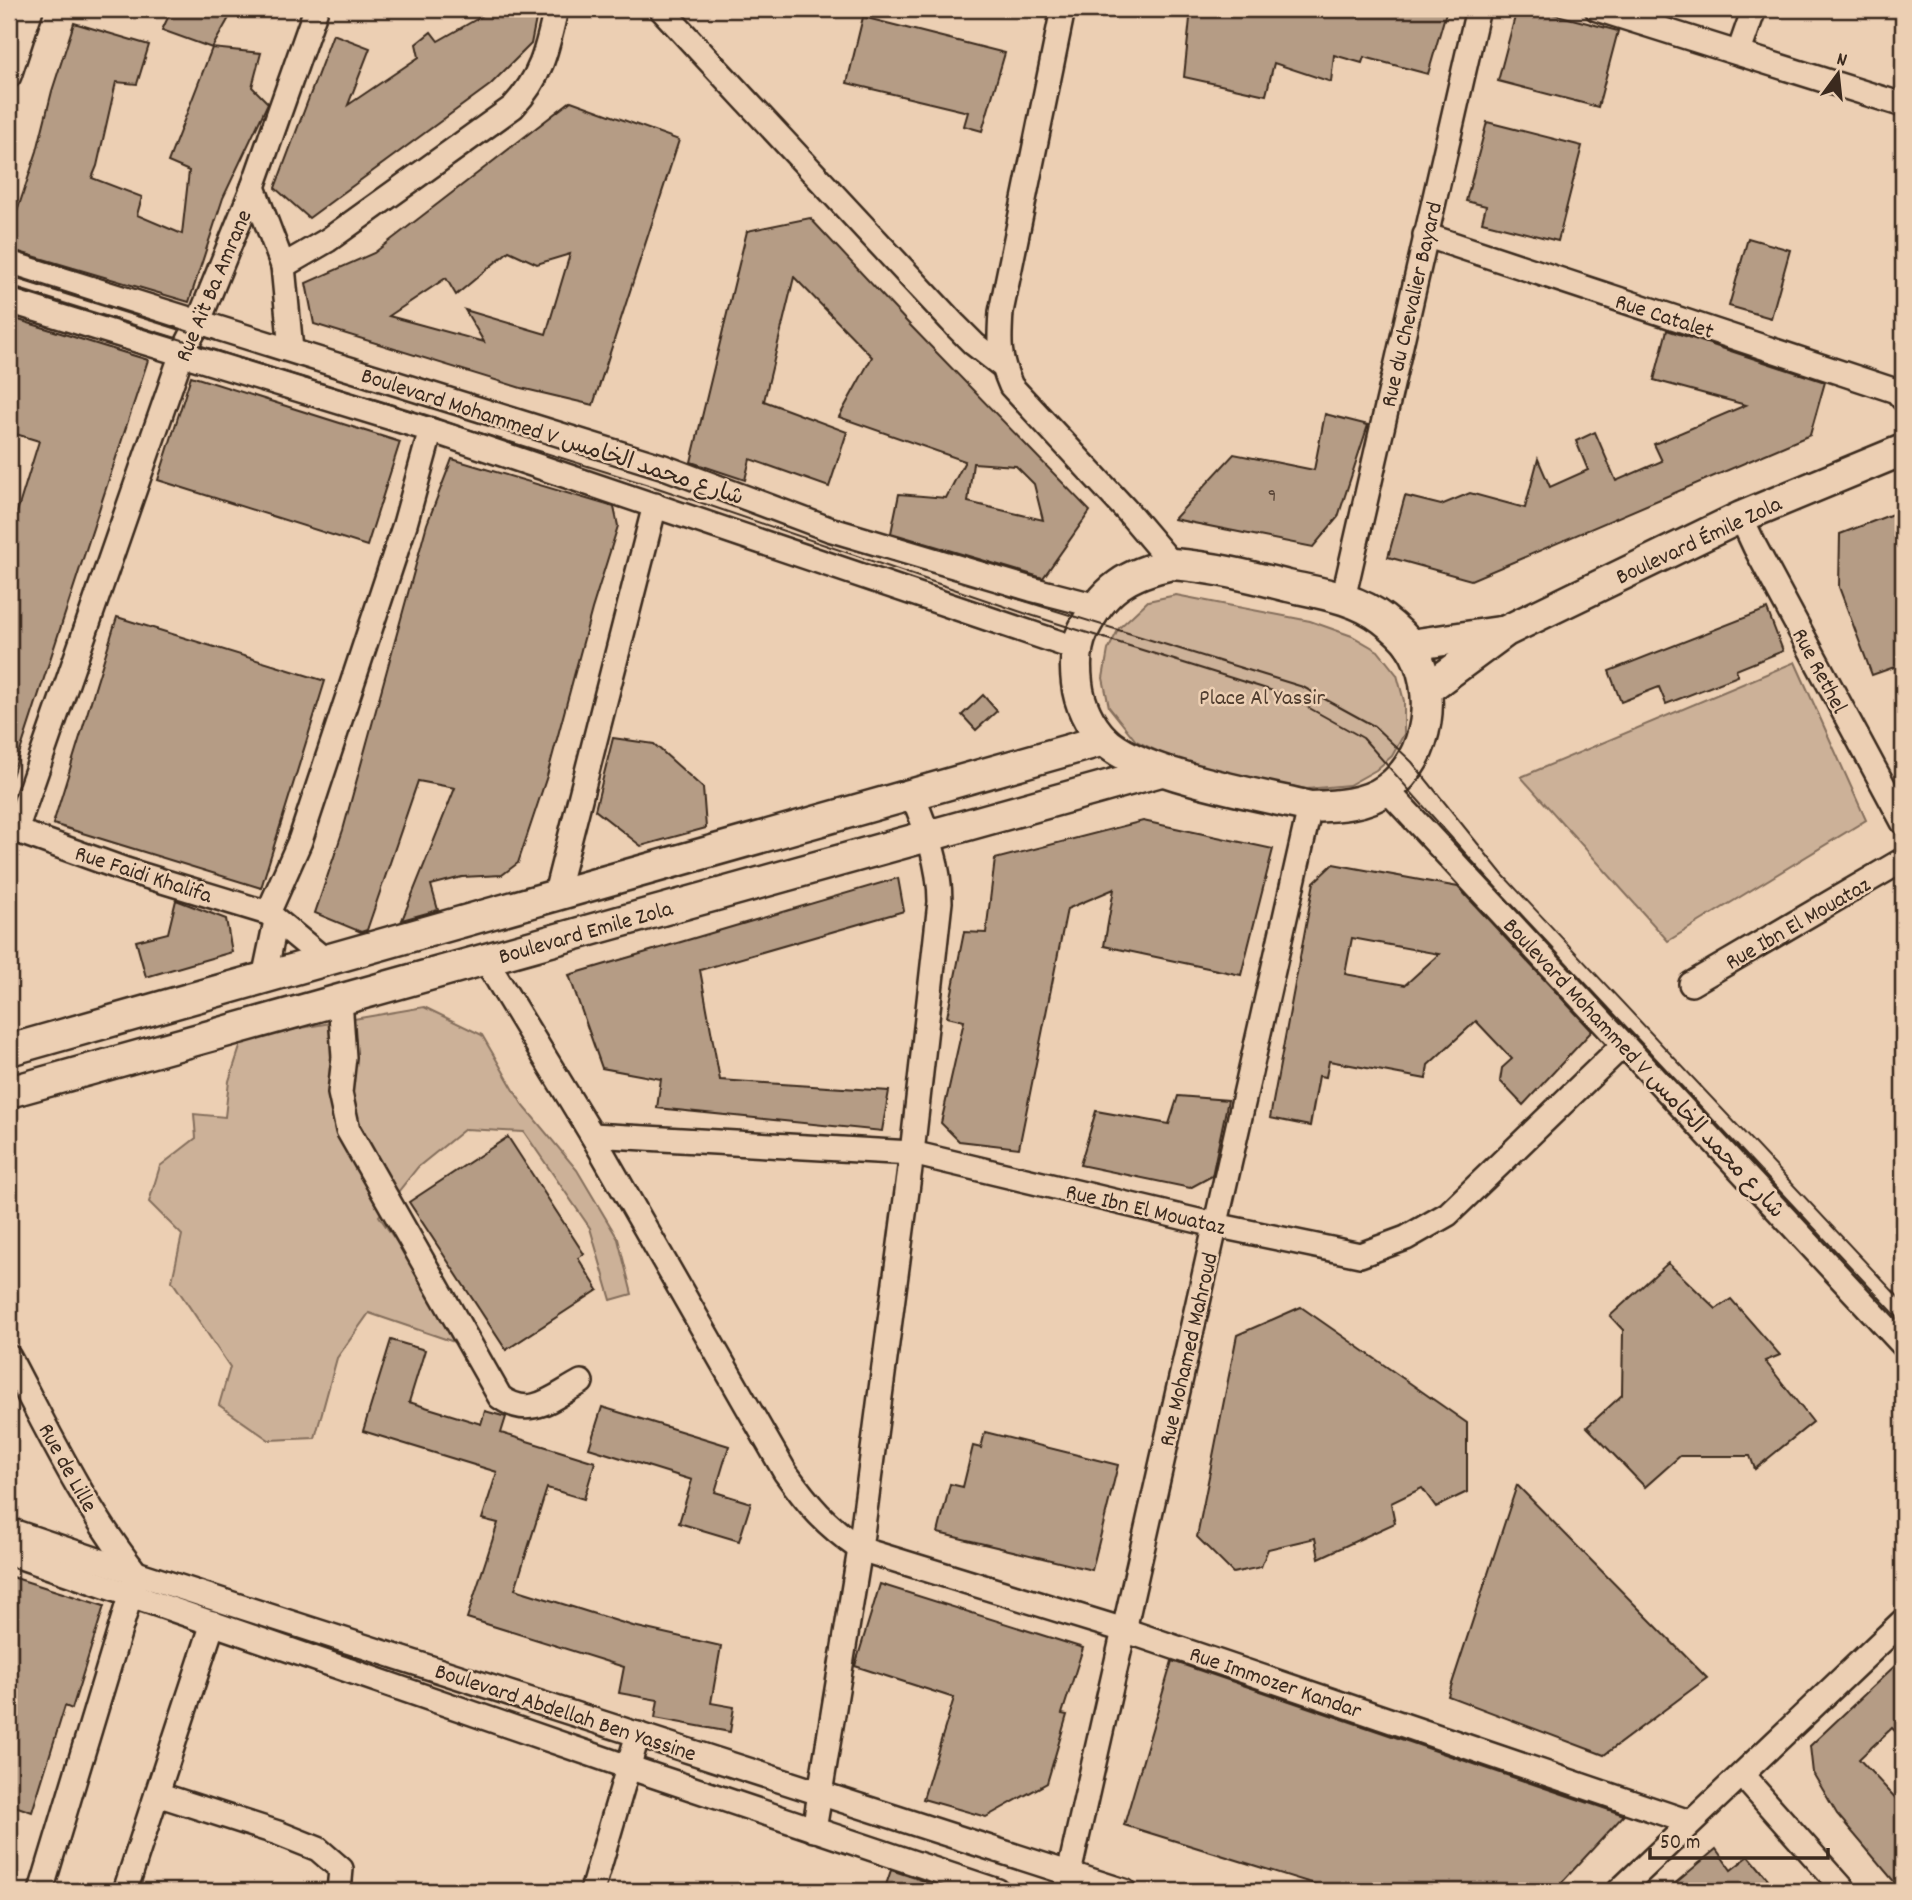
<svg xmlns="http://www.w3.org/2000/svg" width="1912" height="1900" font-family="Dekko,'Playpen Sans Arabic',sans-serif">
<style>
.green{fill:#ccb198;stroke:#846e5b;stroke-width:2}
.building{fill:#b59c85;stroke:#3b2a1e;stroke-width:2;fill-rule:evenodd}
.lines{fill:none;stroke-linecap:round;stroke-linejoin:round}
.minor-casing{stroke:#3b2a1e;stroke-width:28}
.major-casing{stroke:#3b2a1e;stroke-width:35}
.minor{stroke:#eccfb3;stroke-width:23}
.major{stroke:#eccfb3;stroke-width:30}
.tram{stroke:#3b2a1e;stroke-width:2}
.labels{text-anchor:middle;stroke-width:5;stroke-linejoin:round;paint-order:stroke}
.number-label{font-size:19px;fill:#5a4638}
.street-label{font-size:23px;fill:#3b2a1e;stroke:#eccfb3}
.park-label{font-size:23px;fill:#513e30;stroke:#eccfb3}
</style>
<rect width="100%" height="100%" fill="#eccfb3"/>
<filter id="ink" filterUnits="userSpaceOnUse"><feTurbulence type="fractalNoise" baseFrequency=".0143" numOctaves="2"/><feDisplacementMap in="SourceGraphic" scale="14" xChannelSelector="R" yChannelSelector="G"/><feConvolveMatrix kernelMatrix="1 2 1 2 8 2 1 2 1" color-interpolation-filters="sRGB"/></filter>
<g filter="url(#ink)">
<g class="green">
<polygon points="1176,595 1310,621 1352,636 1378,651 1397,675 1404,701 1404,734 1392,756 1376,770 1349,785 1307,789 1242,778 1163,754 1136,741 1109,707 1103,678 1108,650 1119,628 1148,601"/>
<polygon points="1795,662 1866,820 1668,941 1521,777"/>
<polygon points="424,1007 482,1035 522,1104 577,1170 618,1239 632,1294 611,1300 590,1228 524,1132 465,1129 418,1167 379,1216 469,1347 369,1313 337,1358 315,1438 269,1440 219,1405 230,1367 172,1281 182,1235 149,1202 160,1166 196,1138 194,1114 225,1117 229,1081 243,1038"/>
</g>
<g class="building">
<polygon points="172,9 234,9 212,48 162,30"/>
<polygon points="488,9 538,9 531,44 490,85 309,218 275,188 333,34 370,48 348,105 419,57 416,44 431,32 438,41 482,16"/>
<polygon points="1191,9 1447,9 1428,74 1364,57 1362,63 1334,55 1331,82 1274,63 1266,95 1184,77"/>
<polygon points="1517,9 1534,9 1618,31 1598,107 1498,81"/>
<polygon points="863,17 1005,53 982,131 964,126 968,112 847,83"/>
<polygon points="74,23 149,45 137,84 116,82 97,166 92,178 142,197 137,215 182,234 189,171 168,162 212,48 261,53 252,87 268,103 223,198 189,302 9,249 9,236 37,151 52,91"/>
<path d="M571,101L679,140L593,405L521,388L314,324L306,283L374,253ZM509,251L537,264L570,254L546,334L465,310L484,342L389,316L446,278L456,295Z"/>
<polygon points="1487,122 1582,146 1558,241 1482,222 1486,206 1466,201"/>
<path d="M810,218L908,323L1090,511L1043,578L891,533L899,494L946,498L965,461L839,417L872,357L794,277L764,401L847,432L829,487L750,459L745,480L691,462L747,231ZM973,463L1016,466L1034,484L1043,520L968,502Z"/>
<polygon points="1748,238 1790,250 1771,318 1729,306"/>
<polygon points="9,317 148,360 12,776 9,776 9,538 39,441 9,432"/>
<polygon points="1667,330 1825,382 1810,435 1471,580 1388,557 1405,496 1441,505 1470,493 1525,508 1538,459 1550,487 1588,470 1576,441 1595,432 1616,481 1662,461 1654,444 1746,405 1654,380"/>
<polygon points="191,376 400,442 367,546 158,480"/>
<polygon points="1325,414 1368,425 1338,517 1313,547 1174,519 1234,454 1314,470"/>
<polygon points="452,459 614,507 618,526 592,609 547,776 518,863 502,875 462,877 431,885 438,910 402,920 455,788 418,781 367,930 361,932 315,913 343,830 427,524"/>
<polygon points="1903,510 1903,664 1872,675 1839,587 1840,534"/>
<polygon points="1767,609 1783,651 1736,670 1738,676 1666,704 1659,687 1621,702 1609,671"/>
<polygon points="117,617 325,681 261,888 53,824"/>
<polygon points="983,695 997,711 976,730 962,715"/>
<polygon points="613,738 654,744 703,788 706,828 641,846 595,810"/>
<polygon points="1143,821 1273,849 1241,975 1104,946 1114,889 1067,909 1019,1148 959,1141 941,1123 964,1021 947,1017 964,932 986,933 995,859"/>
<path d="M1333,864L1458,887L1592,1031L1523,1105L1500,1081L1502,1068L1512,1059L1476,1021L1428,1065L1426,1079L1329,1061L1326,1077L1319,1076L1310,1126L1270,1118L1314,882ZM1352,938L1439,954L1405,985L1345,974Z"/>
<polygon points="898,878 904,911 700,970 720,1080 889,1091 882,1131 657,1108 661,1079 602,1068 569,975"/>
<polygon points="176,900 226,919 232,952 146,977 136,941 168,933"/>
<polygon points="1178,1096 1228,1100 1212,1176 1190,1188 1080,1165 1096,1111 1169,1124"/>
<polygon points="508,1137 584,1254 578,1258 598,1290 506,1350 409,1202"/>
<polygon points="1668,1263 1716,1309 1731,1299 1780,1355 1765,1361 1813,1422 1755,1469 1750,1456 1680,1456 1645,1487 1587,1427 1622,1395 1623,1330 1610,1316"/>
<polygon points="1301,1307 1467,1423 1467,1492 1436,1507 1422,1488 1391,1503 1395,1523 1319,1558 1315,1538 1268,1549 1261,1567 1233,1573 1197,1537 1237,1335"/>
<polygon points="391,1340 425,1350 409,1402 481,1424 485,1411 506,1417 501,1433 595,1462 584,1499 547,1488 515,1589 633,1626 721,1646 711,1703 734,1707 730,1732 655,1718 658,1700 619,1693 624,1667 467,1618 498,1523 482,1519 497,1472 363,1431"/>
<polygon points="602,1407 729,1446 715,1492 751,1503 739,1541 679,1523 692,1480 589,1448"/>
<polygon points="985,1432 1118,1465 1092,1570 938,1533 950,1484 963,1487 973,1446 981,1448"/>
<polygon points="1517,1485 1707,1678 1604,1755 1448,1696"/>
<polygon points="9,1576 104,1606 72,1709 65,1706 32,1812 9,1804"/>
<polygon points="880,1584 1083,1648 1062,1714 1067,1715 1047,1783 986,1817 923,1799 954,1698 855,1666"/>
<polygon points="1903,1658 1903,1739 1892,1728 1859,1759 1903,1806 1902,1891 1837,1814 1813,1773 1810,1746"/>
<polygon points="1172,1661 1624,1815 1554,1891 1337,1891 1124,1825"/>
<polygon points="1716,1849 1731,1870 1749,1856 1768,1879 1755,1891 1666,1891"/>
<polygon points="891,1870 955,1891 884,1891"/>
</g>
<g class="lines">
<g class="minor-casing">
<g id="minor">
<polyline points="661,9 955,325 974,344 1001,365"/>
<path d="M1063,9L1001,312C999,344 998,356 1011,386L1128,512L1172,564"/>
<polyline points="1597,9 1903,105"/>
<polyline points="1739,52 1754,9"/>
<polyline points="9,76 31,9"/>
<polyline points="253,187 316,9"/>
<polyline points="1425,235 1896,391 1903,399"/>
<polyline points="9,263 664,467 829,529 1031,589 1097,606"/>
<path d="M283,266L328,240L513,107C542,76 547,49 556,9"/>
<polyline points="9,301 431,430 1078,649"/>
<polyline points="1741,517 1755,547 1903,822"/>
<polyline points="1343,599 1478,9"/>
<polyline points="1386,789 1903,1345"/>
<polyline points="9,828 126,870 268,913 325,960"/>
<polyline points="16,830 181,356 198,323 253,187 283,266 291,350"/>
<polyline points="555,897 655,505"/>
<polyline points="268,913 300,841 405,524 431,430"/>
<path d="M485,959L592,1135L785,1472C810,1507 825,1524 860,1549L1124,1630L1689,1822"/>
<polyline points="264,978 276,921"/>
<polyline points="1691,984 1903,860"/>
<path d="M340,1000L344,1057L340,1093L348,1130L500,1397C531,1420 553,1397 581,1382"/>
<polyline points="592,1135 912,1153 1215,1225 1360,1255 1406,1238 1448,1214 1623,1045"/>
<path d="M9,1357C48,1431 84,1507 136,1573"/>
<polyline points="9,1530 136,1573 1124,1891"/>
<polyline points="9,1553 628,1767 998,1891"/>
<polyline points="1742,1775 1845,1891"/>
<polyline points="157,1794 278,1833 318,1849 341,1869 339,1891"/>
<path d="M814,1830L860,1549L912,1153L940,902C940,864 927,831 913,796"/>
<polyline points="41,1891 135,1580"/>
<polyline points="125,1891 213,1623"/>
<polyline points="592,1891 638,1734"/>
<polyline points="1065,1891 1310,807"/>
<polyline points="1619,1891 1903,1621"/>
</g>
</g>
<g class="major-casing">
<g id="major">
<path d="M1172,564C1212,567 1249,576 1288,586C1320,593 1356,598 1383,619C1392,626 1403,635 1410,645C1439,688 1430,758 1387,789C1365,805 1335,806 1310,807C1258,794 1139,775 1104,740C1089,725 1079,703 1077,683C1075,666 1075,647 1083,631C1103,589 1128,573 1172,564Z"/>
<polyline points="1410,645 1500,632"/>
<polyline points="1426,690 1506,631 1741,517 1903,450"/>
<polyline points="9,1050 1104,740"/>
<polyline points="9,1092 1161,771"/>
</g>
</g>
<use href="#minor" class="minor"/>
<use href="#major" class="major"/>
<g class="tram">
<polyline points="9,274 215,340"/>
<polyline points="9,286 658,488 1024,613 1286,695 1363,738 1489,880 1903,1323"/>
<polyline points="1005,595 1303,687 1374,726 1412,762 1503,875 1903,1302"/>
</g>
</g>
</g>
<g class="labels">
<g class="number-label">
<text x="1272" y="501">9</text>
</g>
<g class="street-label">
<text transform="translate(212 285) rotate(-67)" y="8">Rue Aït Ba Amrane</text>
<text transform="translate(1410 304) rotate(-77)" y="8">Rue du Chevalier Bayard</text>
<text transform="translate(1665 315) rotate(18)" y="8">Rue Catalet</text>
<text transform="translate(553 435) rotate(18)" y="8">Boulevard Mohammed V شارع محمد الخامس</text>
<text transform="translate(1698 539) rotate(-25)" y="8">Boulevard Émile Zola</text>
<text transform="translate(1821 670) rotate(62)" y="8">Rue Rethel</text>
<text transform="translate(144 873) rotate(18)" y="8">Rue Faidi Khalifa</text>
<text transform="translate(1797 922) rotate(-30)" y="8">Rue Ibn El Mouataz</text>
<text transform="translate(585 931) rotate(-16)" y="8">Boulevard Emile Zola</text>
<text transform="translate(1645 1067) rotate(47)" y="8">Boulevard Mohammed V شارع محمد الخامس</text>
<text transform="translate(1146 1208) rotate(13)" y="8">Rue Ibn El Mouataz</text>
<text transform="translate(1187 1349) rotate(-77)" y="8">Rue Mohamed Mahroud</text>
<text transform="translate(69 1467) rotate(61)" y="8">Rue de Lille</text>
<text transform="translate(1276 1681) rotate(19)" y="8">Rue Immozer Kandar</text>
<text transform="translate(566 1711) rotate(18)" y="8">Boulevard Abdellah Ben Yassine</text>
</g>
<g class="park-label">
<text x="1262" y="704">Place Al Yassir</text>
</g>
</g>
<rect width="1912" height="1900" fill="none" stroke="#eccfb3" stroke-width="35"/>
<rect x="18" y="18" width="1877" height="1865" fill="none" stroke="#3b2a1e" stroke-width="2.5" filter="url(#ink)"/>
<g transform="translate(1838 74) rotate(15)" stroke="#eccfb3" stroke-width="5" paint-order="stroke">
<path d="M0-5L12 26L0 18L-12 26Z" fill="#3b2a1e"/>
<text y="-10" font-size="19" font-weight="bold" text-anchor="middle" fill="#3b2a1e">N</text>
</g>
<path d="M1650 1848v10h178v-10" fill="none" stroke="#3b2a1e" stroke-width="3.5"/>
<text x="1660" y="1848" font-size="21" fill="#3b2a1e" stroke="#eccfb3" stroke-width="5" paint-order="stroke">50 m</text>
</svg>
